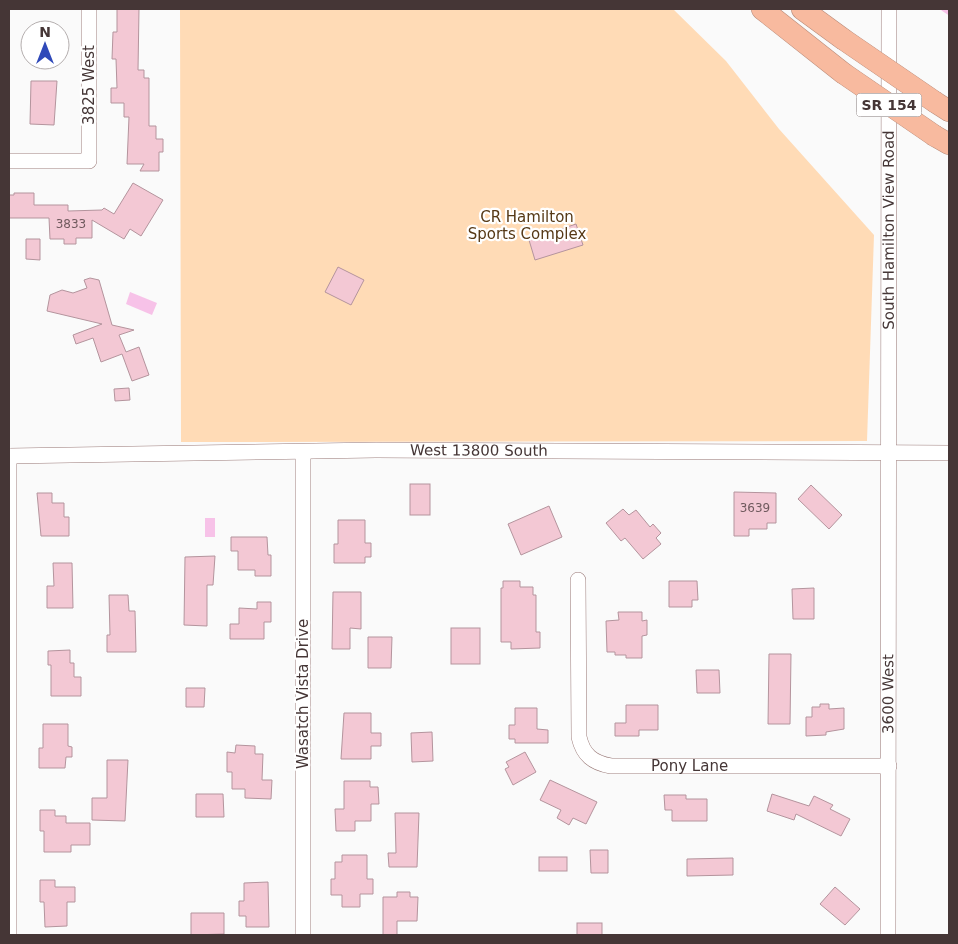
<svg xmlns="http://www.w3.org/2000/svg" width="958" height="944" font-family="'DejaVu Sans',sans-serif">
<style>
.green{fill:#ffdbb6}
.water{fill:#f7c2e8}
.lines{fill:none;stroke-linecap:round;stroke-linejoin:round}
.stream{stroke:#f7c2e8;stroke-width:4}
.building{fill:#f3c8d4;stroke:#b4949d}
.minor-casing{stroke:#9a7a78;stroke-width:16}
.highway-casing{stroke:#b98c7a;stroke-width:22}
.minor{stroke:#fff;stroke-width:15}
.highway{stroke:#f8ba9f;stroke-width:21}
.highway-bridge-casing{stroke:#b98c7a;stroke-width:22;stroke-linecap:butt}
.highway-bridge{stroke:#f8ba9f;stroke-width:21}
.labels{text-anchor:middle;stroke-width:4.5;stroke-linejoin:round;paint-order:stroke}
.number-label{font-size:12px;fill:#705a5e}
.shield{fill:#fff;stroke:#7d7272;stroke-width:1}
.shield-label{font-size:14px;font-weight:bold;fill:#453636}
.street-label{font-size:15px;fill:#453636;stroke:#fff}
.park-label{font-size:15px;fill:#563916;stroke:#fff}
</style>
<rect width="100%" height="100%" fill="#fafafa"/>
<polygon class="green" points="180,9 673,9 726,61 779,129 874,235 867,441 181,442"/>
<g class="water">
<polygon points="130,292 157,303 152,315 126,304"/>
<rect x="205" y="518" width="10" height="19"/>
</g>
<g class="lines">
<polyline class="stream" points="943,9 949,13"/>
</g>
<g class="building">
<polygon points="117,9 139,9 138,70 144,70 144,78 149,78 149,126 156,126 156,139 163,139 163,152 159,152 159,171 140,171 144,164 127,164 129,117 124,117 124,103 111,103 111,88 117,88 116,59 112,59 113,32 117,32"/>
<polygon points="31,81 57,81 54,125 30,124"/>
<polygon points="133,183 163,200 141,236 130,229 124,239 92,220 92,238 76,238 76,244 64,244 64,239 50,239 49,218 9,218 9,195 14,195 14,193 34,193 34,205 68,205 68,211 102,210 104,208 114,214"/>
<polygon points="576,224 583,245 535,260 529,240"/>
<polygon points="26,239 40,239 40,260 26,259"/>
<polygon points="338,267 364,280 351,305 325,292"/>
<polygon points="90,278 99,280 112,325 134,330 119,335 126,352 139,347 149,375 132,381 122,354 101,362 93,338 76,344 73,335 102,324 47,311 50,295 62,290 73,293 87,288 84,280"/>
<polygon points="129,388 130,400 115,401 114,389"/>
<rect x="410" y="484" width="20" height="31"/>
<polygon points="811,485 842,515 829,529 798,499"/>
<polygon points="734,492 776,493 776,523 767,523 767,529 749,529 749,536 734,536"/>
<polygon points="37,493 52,493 52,503 64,503 64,517 69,517 69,536 41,536"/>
<polygon points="549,506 562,537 521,555 508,524"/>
<polygon points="623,509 629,515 636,510 650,527 653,524 661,533 656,538 661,544 643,559 625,538 621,541 606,523"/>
<polygon points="338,520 365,520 365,543 371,543 371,557 365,557 365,563 334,563 334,544 338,544"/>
<polygon points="231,537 267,537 268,555 271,555 271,576 255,576 255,570 238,570 238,551 231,551"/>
<polygon points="215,556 213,585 207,585 207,626 184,625 185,557"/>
<polygon points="53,563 72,563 73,608 47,608 47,586 54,586"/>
<polygon points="503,581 520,581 520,587 533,587 533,595 536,595 536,632 540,632 540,648 511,649 511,642 501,642 501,588 503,588"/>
<polygon points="669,581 697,581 698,600 692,600 692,607 669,607"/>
<polygon points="814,588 814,619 793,619 792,589"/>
<polygon points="333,592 361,592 361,629 350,628 350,649 332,649"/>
<polygon points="109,595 128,595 129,611 135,611 136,652 107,652 107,635 110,635"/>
<polygon points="257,602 271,602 271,622 264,622 264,639 230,639 230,624 239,624 239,608 257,609"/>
<polygon points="618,612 642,612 642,621 647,620 647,635 642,636 642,658 626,658 626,655 615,655 615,652 607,652 606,621 619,620"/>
<rect x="451" y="628" width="29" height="36"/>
<polygon points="368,637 392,637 391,668 368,668"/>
<polygon points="70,650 70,663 74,663 74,677 81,677 81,696 51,696 51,665 48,665 48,651"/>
<polygon points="769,654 791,654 790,724 768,724"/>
<polygon points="696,670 719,670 720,693 697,693"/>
<polygon points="186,688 205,688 204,707 186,707"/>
<polygon points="820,704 829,704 829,709 844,708 844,729 826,732 826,735 806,736 806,717 812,717 812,707 820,707"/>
<polygon points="626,705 658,705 658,730 639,730 639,736 615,736 615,723 626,723"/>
<polygon points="515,708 537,708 537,729 548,730 548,743 515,743 515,739 509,739 509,725 515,725"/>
<polygon points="344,713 371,713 371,733 381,733 381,746 371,746 371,759 341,759"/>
<polygon points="43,724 68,724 68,746 72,747 72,757 66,757 65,768 39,768 39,748 43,748"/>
<polygon points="432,732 433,761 412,762 411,733"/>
<polygon points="236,745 255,746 255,754 263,754 262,780 272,780 271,799 245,798 245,789 232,789 232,772 227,772 227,752 235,753"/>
<polygon points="525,752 536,772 513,785 505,769 509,767 506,762"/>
<polygon points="107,760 128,760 125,821 92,820 92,798 107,798"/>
<polygon points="550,780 597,802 586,824 573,818 569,825 557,818 561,810 540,800"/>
<polygon points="344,781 370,781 370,787 378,787 379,804 371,804 371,821 355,821 355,831 336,831 335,809 344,809"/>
<polygon points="196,794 223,794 224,817 196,817"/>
<polygon points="772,794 809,806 814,796 833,805 830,809 850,819 841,836 796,814 794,820 767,811"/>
<polygon points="664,795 686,795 686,799 707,799 707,821 672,821 672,810 665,810"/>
<polygon points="40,810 55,810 55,816 66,816 66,823 90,823 90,845 71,845 71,852 44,852 44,831 40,831"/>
<polygon points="395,813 419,813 417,867 389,867 388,853 396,853"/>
<polygon points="590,850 608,850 608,873 591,873"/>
<polygon points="342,855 367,855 367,879 373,879 373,894 360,894 360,907 342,907 342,895 331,895 331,879 335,879 335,862 342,862"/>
<rect x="539" y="857" width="28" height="14"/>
<polygon points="733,858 733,875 687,876 687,859"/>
<polygon points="40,880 55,880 55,887 75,887 75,902 67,902 67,926 45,927 44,902 40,902"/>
<polygon points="268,882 269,927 246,927 246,916 239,916 239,901 244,901 244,883"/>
<polygon points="835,887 860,909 845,925 820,904"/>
<polygon points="397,892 410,892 410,897 418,897 417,921 397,921 397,935 383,935 383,897 397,897"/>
<polygon points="191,913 224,913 224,934 191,935"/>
<rect x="577" y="923" width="25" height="12"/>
</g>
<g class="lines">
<g class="minor-casing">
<g id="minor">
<polyline points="9,161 89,161 89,9"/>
<polyline points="303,452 303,935"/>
<path id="s1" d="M9,456L376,450L949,453"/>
<polyline points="9,456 9,935"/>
<path id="s2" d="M578,580L579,737C583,755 593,763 611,766H889"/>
<path id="s3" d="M888,935L889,9"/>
</g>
</g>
<g class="highway-casing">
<g id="highway">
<polyline points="762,9 843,73"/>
<polyline points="802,9 843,39"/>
<polyline points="935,102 949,111"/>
<polyline points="935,136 949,144"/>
</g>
</g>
<use href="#minor" class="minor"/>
<use href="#highway" class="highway"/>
<g class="highway-bridge-casing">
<g id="highway-bridge">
<polyline points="843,39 935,102"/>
<polyline points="843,73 935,136"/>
</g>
</g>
<use href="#highway-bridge" class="highway-bridge"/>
</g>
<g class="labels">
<g class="number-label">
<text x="71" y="228">3833</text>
<text x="755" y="512">3639</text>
</g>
<rect class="shield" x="856.5" y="93.5" width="65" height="23" rx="4"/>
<g class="shield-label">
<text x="889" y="110">SR 154</text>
</g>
<g class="street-label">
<text transform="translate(89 85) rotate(-90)" y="5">3825 West</text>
<text dy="5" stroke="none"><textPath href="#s3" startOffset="705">South Hamilton View Road</textPath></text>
<text dy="5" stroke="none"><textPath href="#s1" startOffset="470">West 13800 South</textPath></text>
<text dy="5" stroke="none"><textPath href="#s3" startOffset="241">3600 West</textPath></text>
<text transform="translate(303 694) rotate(-90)" y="5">Wasatch Vista Drive</text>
<text dy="5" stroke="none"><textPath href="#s2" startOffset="282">Pony Lane</textPath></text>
</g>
<g class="park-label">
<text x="527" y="222">CR Hamilton<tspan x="527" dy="17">Sports Complex</tspan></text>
</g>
</g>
<rect width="958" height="944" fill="none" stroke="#453636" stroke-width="20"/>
<g transform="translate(45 45)"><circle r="24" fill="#ffffff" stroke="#b5afaf"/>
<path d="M0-4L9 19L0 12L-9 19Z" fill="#2f49b9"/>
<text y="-8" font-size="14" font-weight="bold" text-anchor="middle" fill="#453636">N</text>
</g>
</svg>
